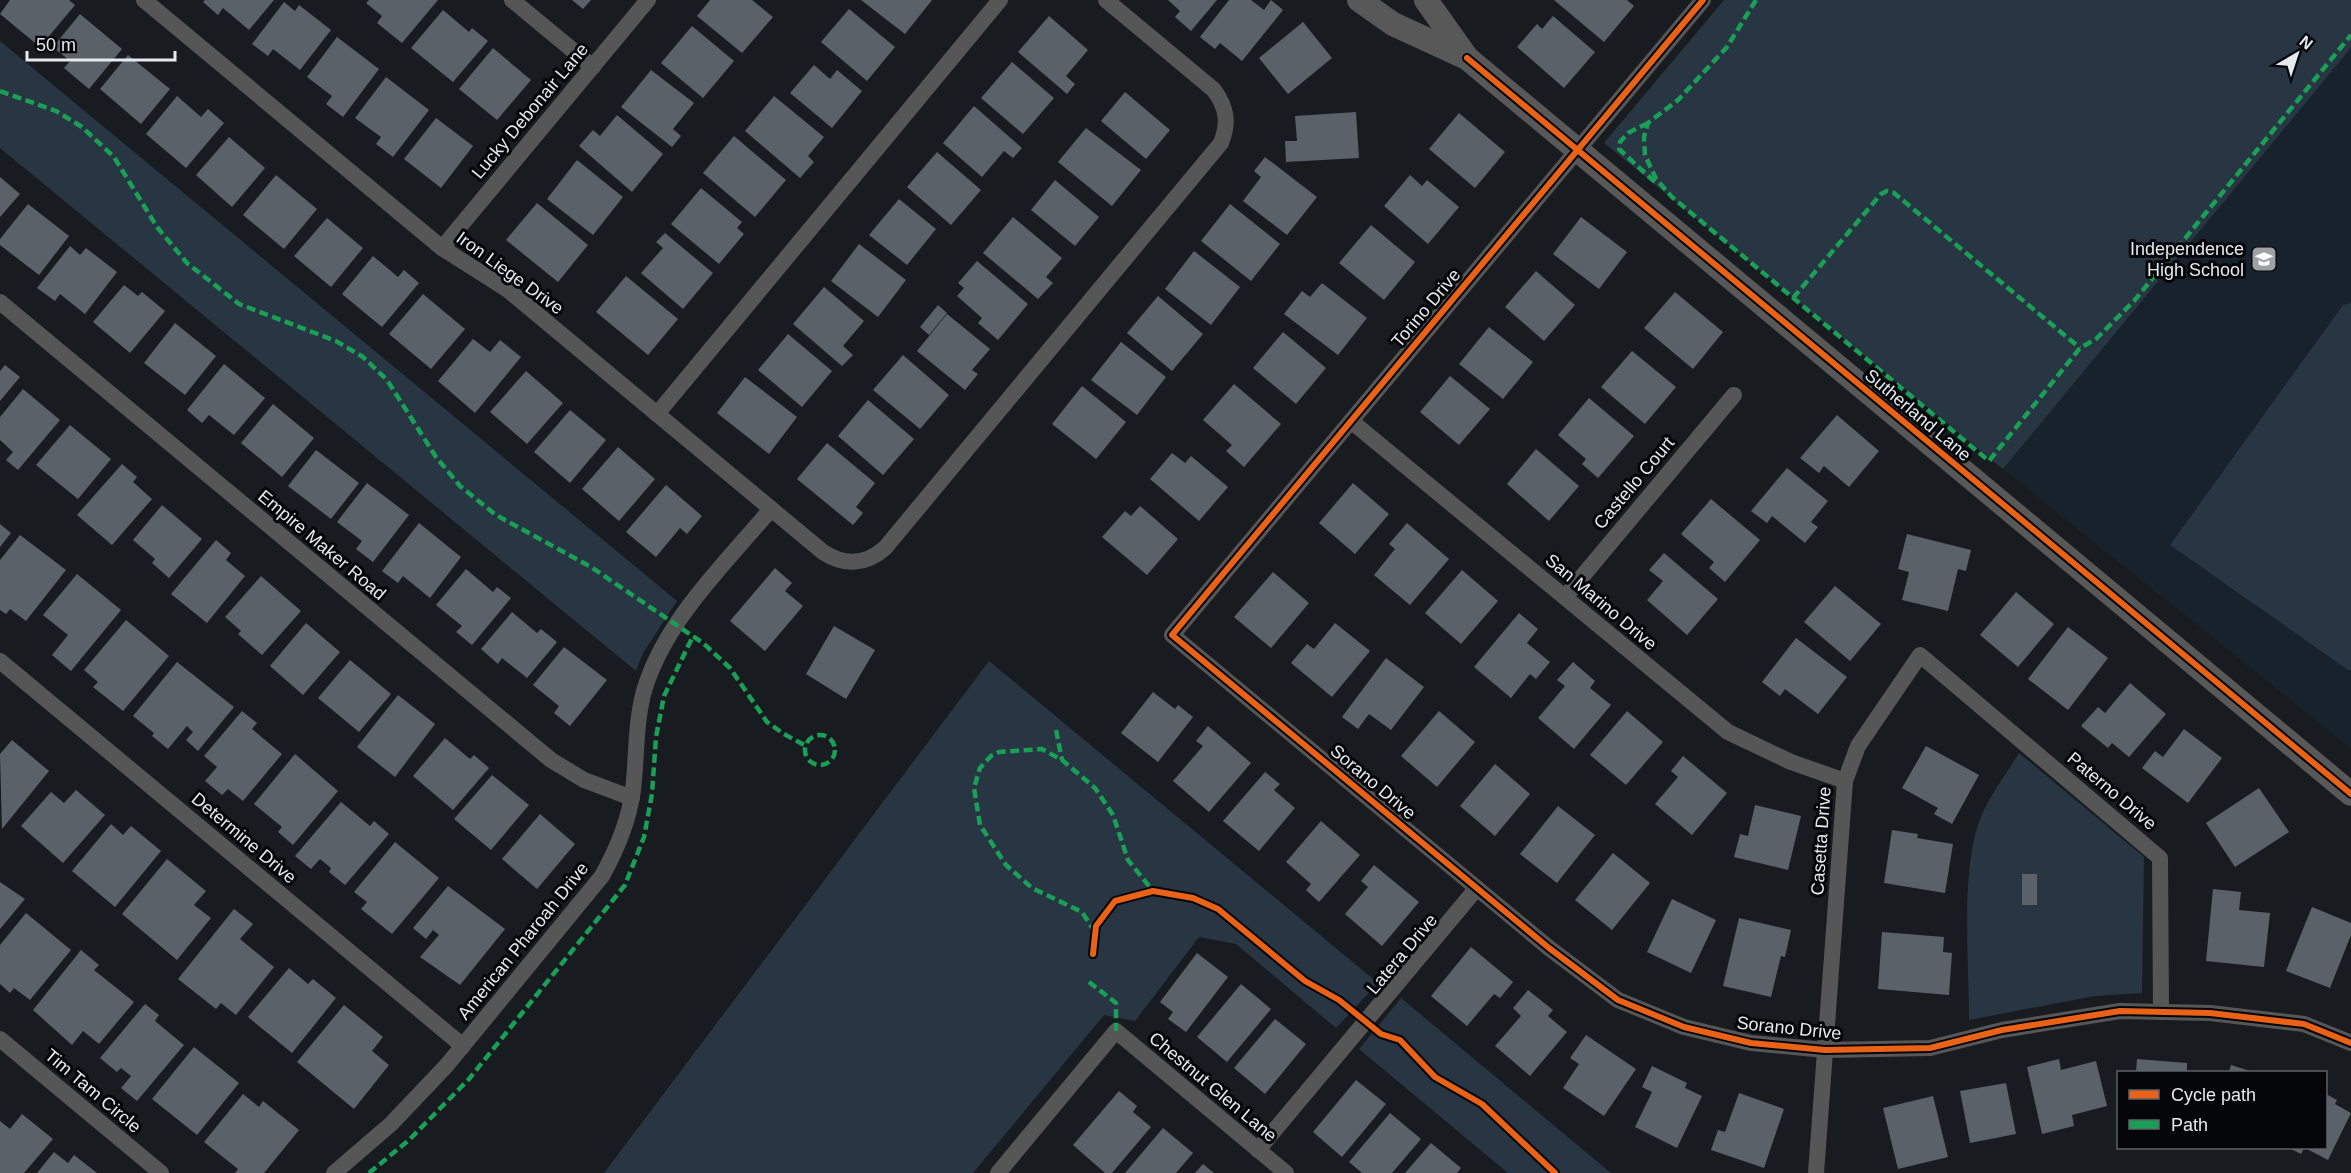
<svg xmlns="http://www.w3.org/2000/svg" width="2351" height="1173" font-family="Helvetica,sans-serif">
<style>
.built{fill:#17222c}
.green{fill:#283543}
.building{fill:#5a6169}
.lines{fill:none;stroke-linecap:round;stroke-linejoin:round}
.street{stroke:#565656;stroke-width:16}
.secondary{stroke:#595858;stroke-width:24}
.quiet{stroke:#1a9f57;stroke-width:4.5;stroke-dasharray:9 4.5;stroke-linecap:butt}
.cycleway-casing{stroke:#040609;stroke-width:10}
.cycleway{stroke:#ea6118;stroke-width:6}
.labels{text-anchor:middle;stroke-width:6;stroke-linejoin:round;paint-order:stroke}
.street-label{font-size:18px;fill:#e5eaef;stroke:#040609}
.poi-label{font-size:18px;fill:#e5eaef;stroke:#040609;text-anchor:end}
</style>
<rect width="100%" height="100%" fill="#181c20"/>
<polygon class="built" points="2351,48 2351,749 2003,469"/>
<g class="green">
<polygon points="1724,0 2351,0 2351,48 2003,469 1604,143"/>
<polygon points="0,41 677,601 643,653 636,671 0,148"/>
<polygon points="2351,303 2351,670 2348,670 2170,545 2343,305"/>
<polygon points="989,661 1378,983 1336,1028 1236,944 1199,937 1135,1021 1104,1015 973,1173 604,1173"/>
<path d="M2019,753L2144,857L2142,993L2095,996L1969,1020C1969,965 1961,876 1978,825C1986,800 2005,776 2019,753Z"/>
<polygon points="1401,998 1611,1173 1508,1173 1359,1049"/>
</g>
<g class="building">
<polygon points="10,0 69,0 75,5 40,47 0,14"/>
<polygon points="205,0 274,0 249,30 223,8 218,15 203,2"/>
<polygon points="369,0 438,0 402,43 377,23 382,16 366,3"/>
<polygon points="572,0 591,0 583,9"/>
<polygon points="710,0 752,0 773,17 742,53 697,16"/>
<polygon points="861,0 932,0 905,34"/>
<polygon points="1168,0 1217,0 1191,31 1175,17 1180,11"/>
<polygon points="1229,0 1251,0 1264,10 1271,0 1283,10 1242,61 1220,43 1215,49 1200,37"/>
<polygon points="1554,0 1627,0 1634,6 1604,42"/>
<polygon points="284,2 295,11 299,5 331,30 300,70 273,49 268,56 252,44"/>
<polygon points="849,9 895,47 867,81 821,42"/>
<polygon points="443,10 469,32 472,28 488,41 453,82 411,48"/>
<polygon points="80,14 122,49 89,89 64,68 70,61 53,47"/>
<polygon points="1049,16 1088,50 1066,76 1075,84 1067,94 1018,52"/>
<polygon points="1553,16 1595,52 1564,88 1517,47 1537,24 1542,29"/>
<polygon points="1303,22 1332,58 1288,94 1259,58"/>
<polygon points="692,26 734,61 703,98 661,63"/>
<polygon points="337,37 379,69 343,117 326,104 332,96 307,77"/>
<polygon points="493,48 531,80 497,120 459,89"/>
<polygon points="128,55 170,89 141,124 100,89"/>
<polygon points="1012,62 1054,98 1023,134 981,98"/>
<polygon points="814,65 830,79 837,70 862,91 832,128 790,93"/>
<polygon points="651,70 694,103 673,129 681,136 672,147 621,107"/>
<polygon points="386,77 429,110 393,157 376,144 381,137 355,118"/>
<polygon points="1125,92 1170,130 1146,159 1101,121"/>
<polygon points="177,96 201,117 208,109 224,123 186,168 146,134"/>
<polygon points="774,96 824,137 808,156 814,162 800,178 745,131"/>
<polygon points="974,106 1022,148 1013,158 1004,151 982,177 943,143"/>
<polygon points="1356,112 1359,158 1286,162 1285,141 1297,141 1295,116"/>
<polygon points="1459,113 1505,152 1475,188 1429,149"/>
<polygon points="617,115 663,154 632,192 579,146 593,130 600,136"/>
<polygon points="436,118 473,146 441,188 404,159"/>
<polygon points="1086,128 1141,170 1112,206 1058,162"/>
<polygon points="734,136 786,180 755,217 703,173"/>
<polygon points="229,137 265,168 232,207 196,175"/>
<polygon points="937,152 981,190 951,225 907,187"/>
<polygon points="1265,157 1317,197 1287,235 1243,201 1261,177 1254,171"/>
<polygon points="577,160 623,197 593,235 547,199"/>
<polygon points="276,175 317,209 284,249 243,215"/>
<polygon points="1410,175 1422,186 1427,180 1459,207 1428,244 1384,206"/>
<polygon points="0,177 20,194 0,217"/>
<polygon points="1055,180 1099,217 1075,246 1031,210"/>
<polygon points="701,188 742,222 737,228 744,234 719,264 671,224"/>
<polygon points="899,199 936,229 907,265 869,235"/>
<polygon points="537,203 588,245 558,282 506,240"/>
<polygon points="28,204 69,236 39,275 0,245 0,239"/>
<polygon points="1230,204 1280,244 1251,281 1201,241"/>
<polygon points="1013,217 1062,258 1046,277 1053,283 1038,299 983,253"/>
<polygon points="1581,217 1627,252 1599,289 1553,254"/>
<polygon points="327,218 363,248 331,287 294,256"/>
<polygon points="1371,225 1415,262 1384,300 1339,263"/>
<polygon points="665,233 713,273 683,309 641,273 663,248 656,242"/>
<polygon points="859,244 906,280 878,317 831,281"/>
<polygon points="70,246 80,255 86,248 117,272 85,314 60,294 55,301 37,288"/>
<polygon points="1194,251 1240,287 1211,325 1165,289"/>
<polygon points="373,256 398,277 404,270 419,283 382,327 342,294"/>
<polygon points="977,261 1028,304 998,340 978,323 982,318 957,296 964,288 958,283"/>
<polygon points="1536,271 1575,305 1544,341 1505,307"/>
<polygon points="626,276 678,319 648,355 596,312"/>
<polygon points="1322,283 1367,318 1338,355 1284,314 1302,291 1310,297"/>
<polygon points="124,285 138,296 142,292 165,311 130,353 93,322"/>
<polygon points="824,287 864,321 843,346 853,355 842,366 793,324"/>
<polygon points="1675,292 1723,332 1693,369 1644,328"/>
<polygon points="423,294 465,329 431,369 389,334"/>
<polygon points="1158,296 1203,334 1172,371 1127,333"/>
<polygon points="938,305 947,313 929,335 920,327"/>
<polygon points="947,314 990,349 972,370 978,374 965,390 917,351"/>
<polygon points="175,323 216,356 185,395 144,363"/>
<polygon points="1489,327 1533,362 1503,399 1459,364"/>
<polygon points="1283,332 1326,368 1296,404 1253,368"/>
<polygon points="788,334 832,371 802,407 758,370"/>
<polygon points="473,339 490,352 500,340 521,357 475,413 438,381"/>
<polygon points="1121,342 1166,377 1137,415 1091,380"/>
<polygon points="1632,351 1676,387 1645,424 1601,387"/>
<polygon points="903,355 949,395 920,429 873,390"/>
<polygon points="224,364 265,398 234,435 209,415 202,423 187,410"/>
<polygon points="5,365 20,377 0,401 0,371"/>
<polygon points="526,371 563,403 527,444 490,412"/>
<polygon points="1450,376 1490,409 1459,445 1420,412"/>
<polygon points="745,377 797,417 769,454 717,413"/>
<polygon points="1234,384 1281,424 1244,467 1226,451 1232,445 1203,420"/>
<polygon points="1082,386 1126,422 1096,459 1052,424"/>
<polygon points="23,389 60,420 18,470 6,460 13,452 0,440 0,417"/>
<polygon points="1589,398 1634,436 1598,478 1582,464 1586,459 1558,435"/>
<polygon points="868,400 914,439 883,475 838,436"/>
<polygon points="273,404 314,438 282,477 241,443"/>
<polygon points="570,410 606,440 570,483 534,452"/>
<polygon points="1837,415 1879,451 1849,487 1824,466 1819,473 1800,458"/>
<polygon points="70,425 111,459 78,499 36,465"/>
<polygon points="827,443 875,483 856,507 863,513 853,525 797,479"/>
<polygon points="618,447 655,479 619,521 582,489"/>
<polygon points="1536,449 1579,486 1549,521 1507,484"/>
<polygon points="316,450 359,483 331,519 288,486"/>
<polygon points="1172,453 1185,463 1191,456 1228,487 1199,521 1150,479"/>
<polygon points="122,464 137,477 133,482 152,499 112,545 77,515"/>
<polygon points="1787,468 1828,501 1811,522 1818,527 1805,543 1772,516 1767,523 1751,511"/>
<polygon points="367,483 409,515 373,562 356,549 362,541 337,522"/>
<polygon points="1353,483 1389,514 1355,554 1319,523"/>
<polygon points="666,485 702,516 687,534 680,528 656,557 626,532"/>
<polygon points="1711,499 1760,540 1725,582 1709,568 1714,562 1681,534"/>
<polygon points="162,505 202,539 169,578 152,563 155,559 133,540"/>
<polygon points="1140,506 1178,539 1147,575 1102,537 1125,511 1131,516"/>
<polygon points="419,523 461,557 430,598 403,576 398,583 382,571"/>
<polygon points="1407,523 1449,559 1410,605 1374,575 1395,549 1389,544"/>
<polygon points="0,524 11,533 0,547"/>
<polygon points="1907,534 1971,550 1966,571 1958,569 1948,611 1902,600 1909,572 1898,569"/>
<polygon points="20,535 66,570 26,621 10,609 6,614 0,610 0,560"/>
<polygon points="216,540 231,553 226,560 245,576 207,623 171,594"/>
<polygon points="1664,553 1718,599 1687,635 1647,600 1663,581 1649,570"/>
<polygon points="775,568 792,583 785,591 803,606 765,651 730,621"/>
<polygon points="466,569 493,592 497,587 511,598 472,645 456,632 462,626 436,605"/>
<polygon points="1462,570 1498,601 1461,644 1425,613"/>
<polygon points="1273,572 1309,603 1271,648 1234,617"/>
<polygon points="77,574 121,610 71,671 52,655 68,635 43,615"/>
<polygon points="261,576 301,611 262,655 238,634 241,631 225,617"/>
<polygon points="1835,586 1881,624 1850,661 1804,622"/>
<polygon points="2016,592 2054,624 2018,667 1980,635"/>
<polygon points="512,612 537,633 541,629 557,642 527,678 502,658 498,664 481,649"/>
<polygon points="1519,613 1538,629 1527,643 1550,662 1536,679 1530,674 1511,698 1474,667"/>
<polygon points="126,620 169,656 123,711 93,687 98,682 84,670"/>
<polygon points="306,623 340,652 303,695 270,666"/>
<polygon points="1335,623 1370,651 1332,697 1291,663 1307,644 1314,649"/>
<polygon points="834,626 875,650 846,699 806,674"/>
<polygon points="2068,627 2108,658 2068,710 2028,679"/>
<polygon points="1796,638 1847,677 1818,714 1785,689 1780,696 1762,682"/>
<polygon points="564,647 607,680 570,726 554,713 559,706 533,685"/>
<polygon points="1386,658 1424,687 1391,730 1369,714 1358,729 1342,717"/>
<polygon points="350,660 391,694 359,732 318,698"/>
<polygon points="177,662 234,707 198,751 186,740 193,732 187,726 168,749 152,736 154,733 133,716"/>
<polygon points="1573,662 1595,681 1590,688 1611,705 1574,749 1538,718 1565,686 1557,680"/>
<polygon points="2130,683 2166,714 2129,757 2112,743 2108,748 2081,726 2098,707 2105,713"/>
<polygon points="1153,692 1175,709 1178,705 1193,717 1158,762 1121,733"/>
<polygon points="398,695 435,724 395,777 357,747"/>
<polygon points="242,711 257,723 252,729 282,754 243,801 228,789 222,795 205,781 217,767 204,756"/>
<polygon points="1439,711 1475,742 1437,787 1401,756"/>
<polygon points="1627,711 1663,742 1626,785 1590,755"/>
<polygon points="1208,726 1251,763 1209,812 1173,781 1203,746 1196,741"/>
<polygon points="2184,729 2222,758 2188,803 2142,768 2155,751 2163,757"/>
<polygon points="445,738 470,759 474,755 489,768 453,810 413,776"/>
<polygon points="12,740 49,771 2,829 0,754"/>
<polygon points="1926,746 1979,775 1952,824 1934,814 1938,808 1902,788"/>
<polygon points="295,754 338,791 293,845 278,832 282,827 254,804"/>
<polygon points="1683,756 1727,793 1692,835 1655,804 1678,777 1671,771"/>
<polygon points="1495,764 1530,794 1495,836 1460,806"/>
<polygon points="1265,772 1280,784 1274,790 1295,808 1259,851 1223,821"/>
<polygon points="492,775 529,805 491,850 454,819"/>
<polygon points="2259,788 2289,832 2235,867 2206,823"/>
<polygon points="76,790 105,815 63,863 21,826 51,792 64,803"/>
<polygon points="341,802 370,826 374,821 389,834 345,885 329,872 331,868 320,859 311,869 295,856"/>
<polygon points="1755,805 1801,816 1788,870 1734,857 1740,834 1748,836"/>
<polygon points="1558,806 1595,835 1557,883 1520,854"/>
<polygon points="540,814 575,844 537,889 502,859"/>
<polygon points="1321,821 1360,855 1319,902 1306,890 1311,884 1286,862"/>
<polygon points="111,824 123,835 131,826 161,851 115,907 72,871"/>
<polygon points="1892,830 1918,834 1917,838 1953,844 1945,893 1884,883"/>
<polygon points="395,842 439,878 392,934 361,909 367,902 354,892"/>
<polygon points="1613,853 1650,883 1612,930 1575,900"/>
<polygon points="167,859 206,891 194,905 211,918 177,960 122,914"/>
<polygon points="1374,865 1419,902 1382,946 1345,914 1368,887 1361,881"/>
<rect x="2022" y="874" width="15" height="31"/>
<polygon points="0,882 25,899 0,929"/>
<polygon points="448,886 505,929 460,985 420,957 439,935 433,930 426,939 413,928"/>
<polygon points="2213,889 2241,892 2239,910 2270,913 2264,967 2206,961"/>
<polygon points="1672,899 1716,920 1691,973 1647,952"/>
<polygon points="2312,907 2351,923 2351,935 2330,988 2286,971"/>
<polygon points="234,909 253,924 240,939 274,967 236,1015 221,1003 216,1009 178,979"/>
<polygon points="26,913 71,950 30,1000 14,988 10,993 0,984 0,945"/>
<polygon points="1739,918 1791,930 1785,957 1781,956 1771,997 1723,986"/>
<polygon points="1882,932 1944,937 1943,952 1952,953 1949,995 1878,989"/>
<polygon points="1471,947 1513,982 1500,998 1494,994 1467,1026 1431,996"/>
<polygon points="81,950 99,965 94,970 134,1002 99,1044 83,1031 72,1045 33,1010"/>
<polygon points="1197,953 1228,977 1186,1032 1168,1019 1173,1012 1160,1002"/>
<polygon points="289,968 308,984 313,979 336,998 292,1053 248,1017"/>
<polygon points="1241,984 1271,1009 1227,1062 1197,1037"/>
<polygon points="1528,990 1553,1010 1548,1016 1567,1032 1530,1076 1495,1046 1521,1016 1513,1008"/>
<polygon points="145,1004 159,1015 155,1021 184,1045 137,1101 121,1088 131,1076 121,1068 117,1072 100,1058"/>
<polygon points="344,1005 383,1037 372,1051 389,1065 354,1109 297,1062"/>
<polygon points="1275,1019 1306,1044 1265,1094 1234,1068"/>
<polygon points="1586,1035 1636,1069 1604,1116 1563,1088 1579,1064 1570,1058"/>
<polygon points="194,1047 239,1083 197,1135 152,1099"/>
<polygon points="2059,1059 2061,1070 2096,1061 2107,1106 2072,1115 2074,1126 2042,1134 2027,1067"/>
<polygon points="2137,1059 2187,1063 2187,1072 2136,1072"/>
<polygon points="2231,1065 2253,1072 2229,1072"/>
<polygon points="1652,1066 1687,1083 1685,1088 1702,1096 1677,1148 1635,1127 1652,1092 1642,1087"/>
<polygon points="1356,1080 1386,1104 1342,1157 1313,1132"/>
<polygon points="2006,1083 2016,1134 1970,1143 1960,1091"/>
<polygon points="1119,1091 1137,1106 1133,1112 1151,1127 1112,1173 1105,1173 1073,1145"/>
<polygon points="1739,1093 1784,1109 1764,1168 1711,1150 1718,1130 1725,1132"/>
<polygon points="243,1094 259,1107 263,1101 299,1130 264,1173 235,1173 238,1169 204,1142"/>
<polygon points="2326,1094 2337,1100 2335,1104 2351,1113 2328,1160 2305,1148 2326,1148"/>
<polygon points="1933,1096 1948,1157 1898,1169 1883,1108"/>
<polygon points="1390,1113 1421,1139 1392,1173 1362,1173 1349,1162"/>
<polygon points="22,1114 53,1139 24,1173 0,1173 0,1121 10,1129"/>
<polygon points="1163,1128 1193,1153 1176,1173 1125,1173"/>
<polygon points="1431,1143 1461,1168 1457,1173 1405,1173"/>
<polygon points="2289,1148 2304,1148 2301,1154"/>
<polygon points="54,1152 68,1163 74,1155 97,1173 37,1173"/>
<polygon points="1203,1164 1214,1173 1195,1173"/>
</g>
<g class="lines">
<g class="street">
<path d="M144,0L442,248L508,290L823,552C844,566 866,565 885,548L1221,143C1229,123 1227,108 1214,90L1106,0"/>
<polyline points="512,0 593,67"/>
<polyline points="1703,0 1172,635 1549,948 1618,1000 1684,1027 1751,1043 1825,1050 1930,1048 2002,1030 2120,1011 2210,1013 2304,1024 2351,1043"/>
<polyline points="442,248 648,0"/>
<polyline points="0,302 551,760 584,780 632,798"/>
<polyline points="657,414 1000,0"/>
<polyline points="1351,421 1728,732 1791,762 1845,781"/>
<polyline points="1565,597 1734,395"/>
<polyline points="0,661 463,1046"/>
<polyline points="0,1039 161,1173"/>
<polyline points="1258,1150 1477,888"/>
<path d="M334,1173L391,1124L447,1065L602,876C617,849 629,821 633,790C637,757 635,724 644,691C665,620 725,564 771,509"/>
<polyline points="998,1173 1116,1031 1286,1173"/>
<polyline points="1816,1173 1845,781 1858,746 1920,655 2160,858 2161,1012"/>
</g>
<g class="secondary">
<polyline points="1359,0 1393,24 1467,58 2351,794"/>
<polyline points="1426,0 1467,58"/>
</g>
<g class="quiet">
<polyline points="1756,0 1727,47 1678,100 1648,123 1644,137 1645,155 1656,179 1672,197 1989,461 2080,348 2096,339 2134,301 2351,35"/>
<polyline points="0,91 56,111 82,127 114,157 157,227 187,263 239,304 336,341 363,357 387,380 436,457 460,486 496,515 591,567 703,643 730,668 767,722 784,734 806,746"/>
<polyline points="1648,123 1628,133 1620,142 1619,149 1657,184"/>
<polyline points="1793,298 1881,194 1887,191 1894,193 2080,348"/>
<polyline points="1056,730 1062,760"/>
<circle cx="820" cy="750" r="15"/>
<polyline points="1095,932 1082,912 1032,888 1006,865 980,825 974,788 980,768 991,756 999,752 1042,749 1062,760 1095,788 1113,815 1128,860 1153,891"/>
<polyline points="1089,982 1116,1003 1116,1031"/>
<polyline points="369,1173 409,1140 469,1079 625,885 644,837 652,794 656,737 664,696 693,636"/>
</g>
<g class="cycleway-casing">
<g id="cycleway">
<polyline points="1703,0 1172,635 1549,948 1618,1000 1684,1027 1751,1043 1825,1050 1930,1048 2002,1030 2120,1011 2210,1013 2304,1024 2351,1043"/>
<polyline points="1467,58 2351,794"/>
<polyline points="1093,954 1096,926 1115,901 1153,891 1193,898 1218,909 1305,981 1339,1000 1381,1034 1400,1040 1435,1077 1482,1104 1555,1173"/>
</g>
</g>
<use href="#cycleway" class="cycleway"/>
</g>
<defs>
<g id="school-square" transform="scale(1.35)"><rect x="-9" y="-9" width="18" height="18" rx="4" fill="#9da2a7" stroke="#040609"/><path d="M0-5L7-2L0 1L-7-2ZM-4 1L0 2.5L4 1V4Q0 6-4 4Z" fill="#fff"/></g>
</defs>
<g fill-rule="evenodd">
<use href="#school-square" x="2264" y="259"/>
</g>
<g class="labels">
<g class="street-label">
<text transform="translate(530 111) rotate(-50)" y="6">Lucky Debonair Lane</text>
<text transform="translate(510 273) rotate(36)" y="6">Iron Liege Drive</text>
<text transform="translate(1426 308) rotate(-50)" y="6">Torino Drive</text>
<text transform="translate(1918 415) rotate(40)" y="6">Sutherland Lane</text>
<text transform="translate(1634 483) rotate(-50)" y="6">Castello Court</text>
<text transform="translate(322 545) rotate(40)" y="6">Empire Maker Road</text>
<text transform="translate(1601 602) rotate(40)" y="6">San Marino Drive</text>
<text transform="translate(1373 782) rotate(40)" y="6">Sorano Drive</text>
<text transform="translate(2112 791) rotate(40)" y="6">Paterno Drive</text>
<text transform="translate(244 838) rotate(40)" y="6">Determine Drive</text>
<text transform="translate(1821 841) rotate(-86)" y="6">Casetta Drive</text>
<text transform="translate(523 941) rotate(-51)" y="6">American Pharoah Drive</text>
<text transform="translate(1402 954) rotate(-50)" y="6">Latera Drive</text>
<text transform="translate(1789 1028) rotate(6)" y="6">Sorano Drive</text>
<text transform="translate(1213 1087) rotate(40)" y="6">Chestnut Glen Lane</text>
<text transform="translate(93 1091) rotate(40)" y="6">Tim Tam Circle</text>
</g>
<g class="poi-label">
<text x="2244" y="255">Independence<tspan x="2244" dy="21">High School</tspan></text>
</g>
</g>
<rect x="2117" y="1071" width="210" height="78" fill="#040609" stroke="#5e6165" stroke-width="1.5"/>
<rect x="2129" y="1090" width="30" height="9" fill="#ea6118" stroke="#5e6165" stroke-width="1.5"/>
<text x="2171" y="1101" font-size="18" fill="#e5eaef">Cycle path</text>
<rect x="2129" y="1120" width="30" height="9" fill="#1a9f57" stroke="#5e6165" stroke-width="1.5"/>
<text x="2171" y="1131" font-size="18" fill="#e5eaef">Path</text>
<g transform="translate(2297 54) rotate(39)" stroke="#040609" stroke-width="4.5" paint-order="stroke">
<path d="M0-4.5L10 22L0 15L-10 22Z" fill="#e5eaef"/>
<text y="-9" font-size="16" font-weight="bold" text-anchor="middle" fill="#e5eaef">N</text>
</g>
<path d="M27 51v9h148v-9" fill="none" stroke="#e5eaef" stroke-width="3"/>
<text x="36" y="51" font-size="18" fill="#e5eaef" stroke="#040609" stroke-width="4.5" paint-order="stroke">50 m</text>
</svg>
